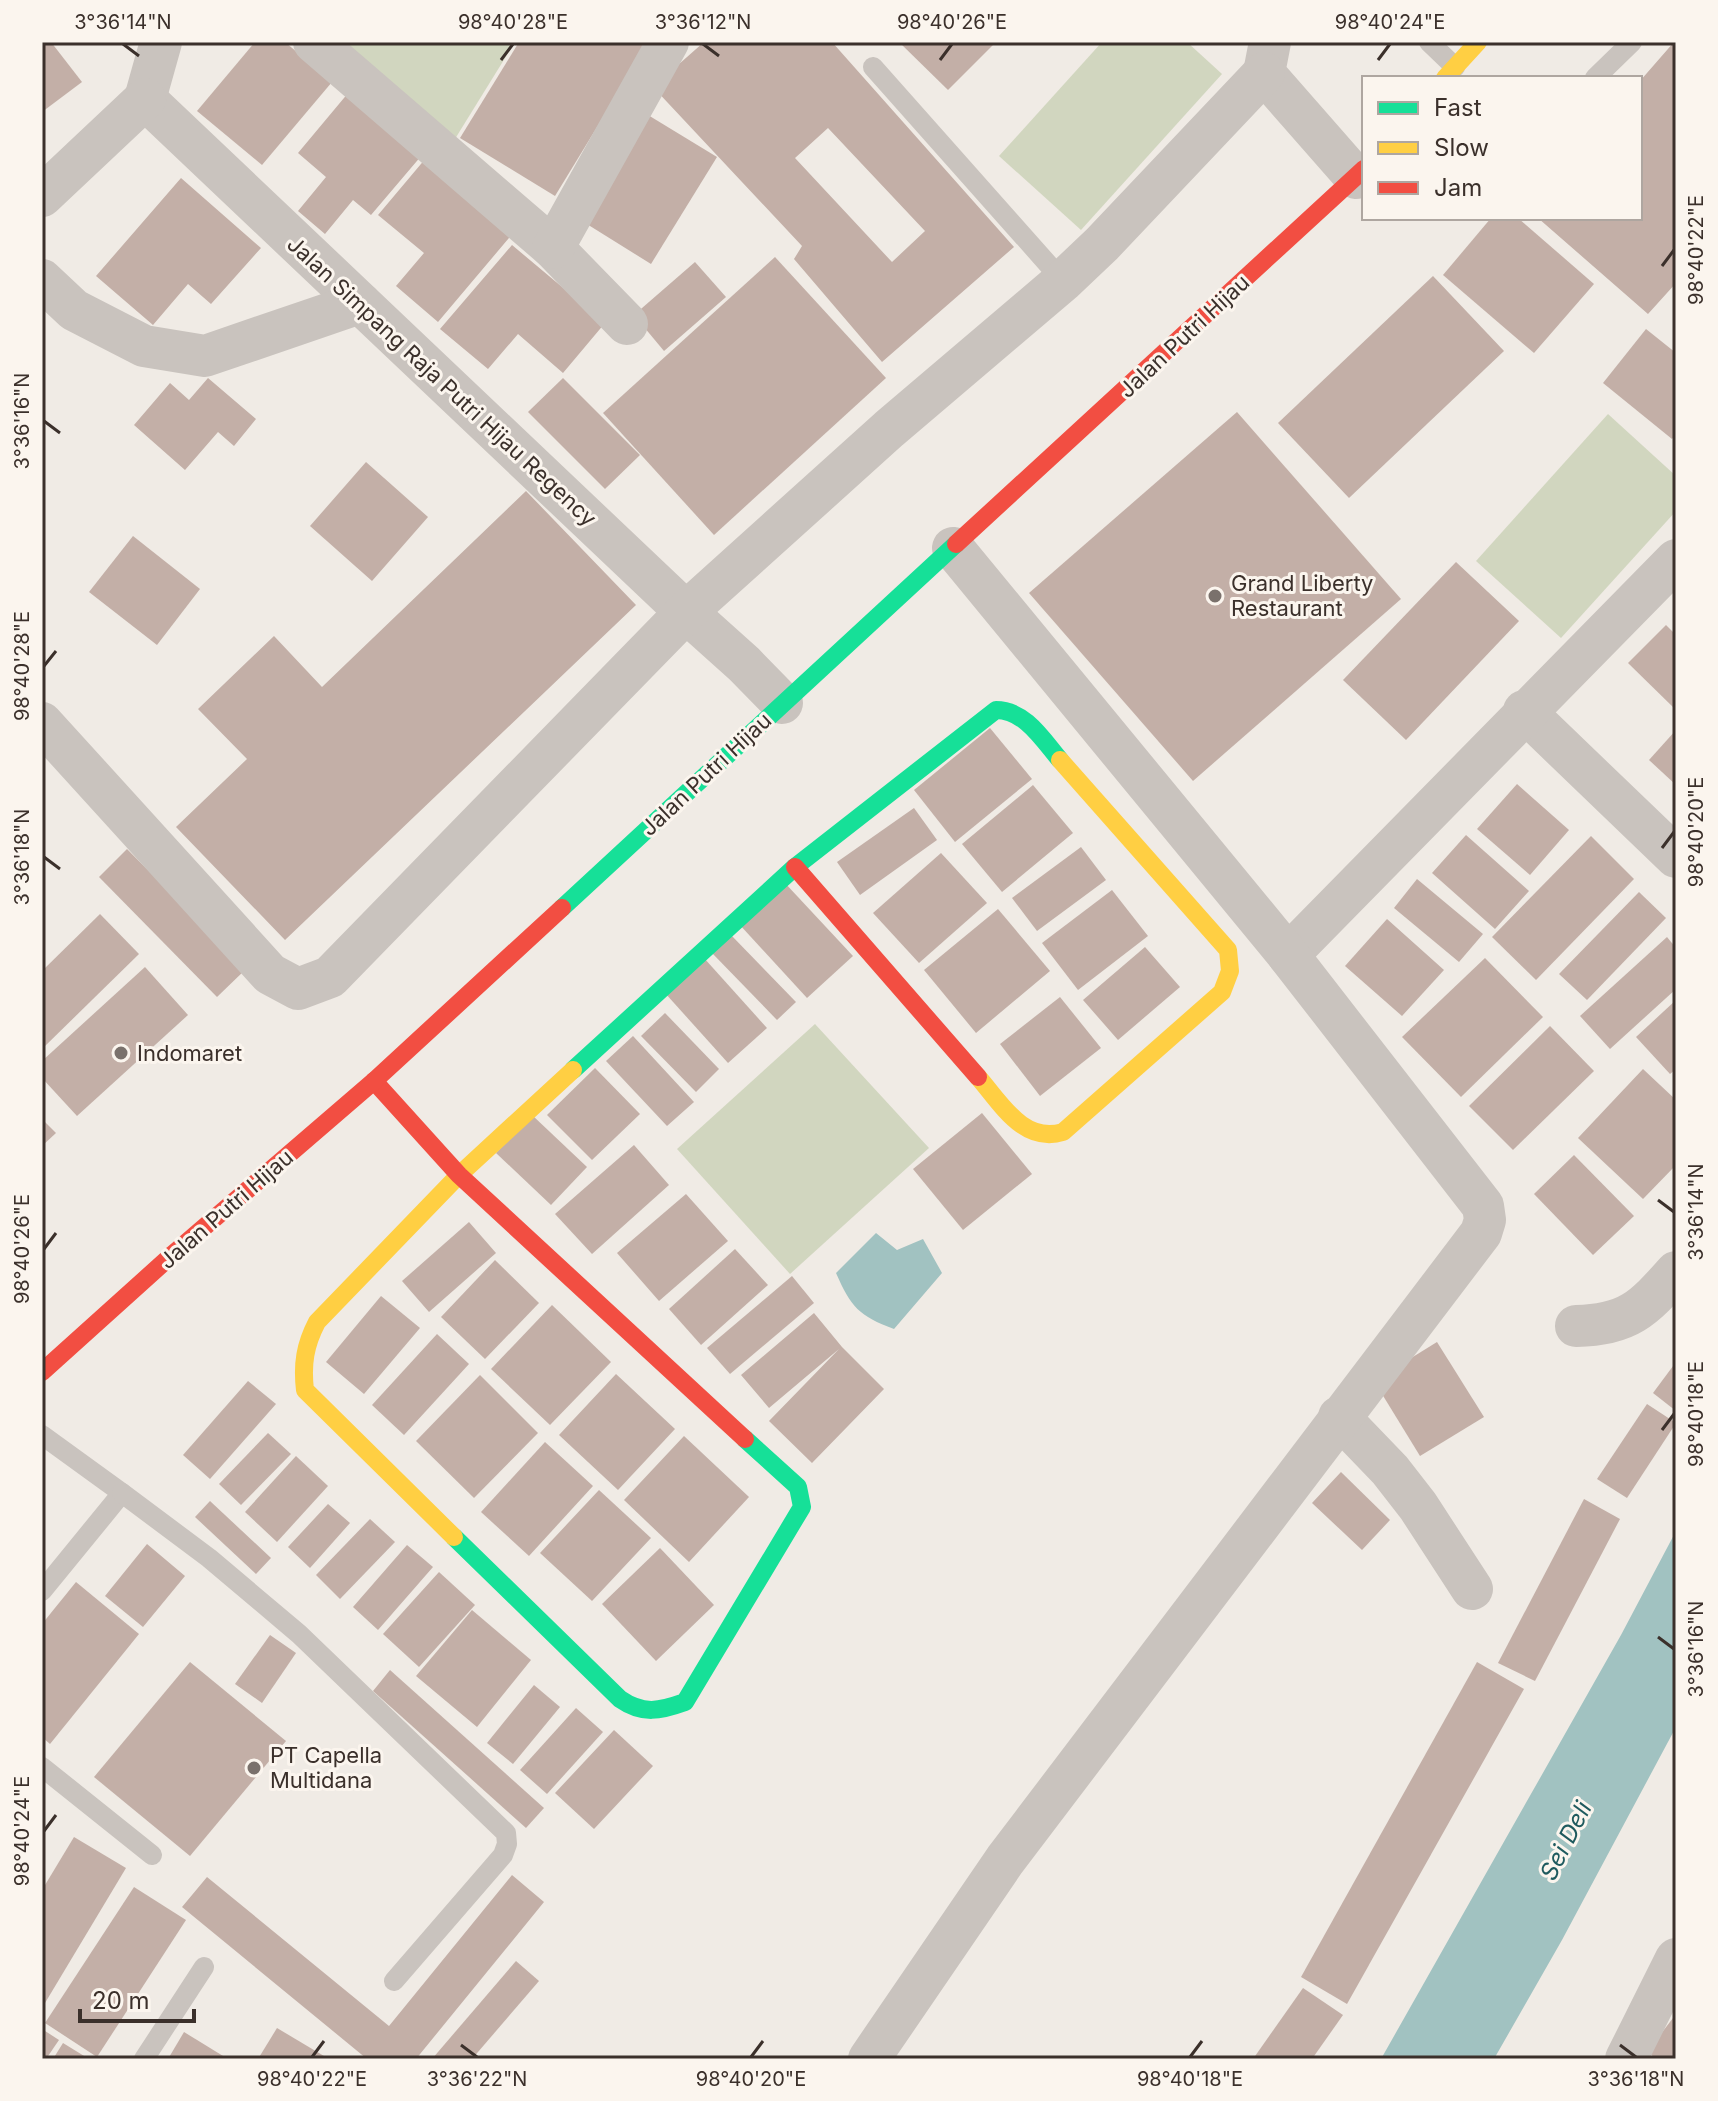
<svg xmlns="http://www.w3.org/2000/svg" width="1718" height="2101" font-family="Inter,sans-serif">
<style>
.green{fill:#d1d6bf}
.water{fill:#a1c2c1}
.building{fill:#c3afa7;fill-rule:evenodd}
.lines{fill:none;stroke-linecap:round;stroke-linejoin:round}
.lane{stroke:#c9c3be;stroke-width:20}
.street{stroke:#c9c3be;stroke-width:42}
.fast{stroke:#16e098;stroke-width:18}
.slow{stroke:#ffcf43;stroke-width:18}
.jam{stroke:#f24e42;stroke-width:18}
.ticks{fill:none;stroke:#3b302b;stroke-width:3}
.poi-dot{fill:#7a716c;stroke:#fbf5ee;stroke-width:3}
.labels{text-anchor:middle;stroke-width:6;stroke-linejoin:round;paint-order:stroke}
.street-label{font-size:22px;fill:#3b302b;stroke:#fbf5ee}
.poi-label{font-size:22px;fill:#3b302b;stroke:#fbf5ee;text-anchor:start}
.water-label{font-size:24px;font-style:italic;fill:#1f5a5e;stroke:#fbf5ee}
.neatline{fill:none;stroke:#3b302b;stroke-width:3}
.ticks-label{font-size:20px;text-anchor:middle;fill:#3b302b}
</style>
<rect width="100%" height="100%" fill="#f0ebe5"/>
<g class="green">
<polygon points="335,42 515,42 450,147"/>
<polygon points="1102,42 1187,42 1222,74 1081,230 999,156"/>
<polygon points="1608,414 1676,476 1676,511 1561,638 1476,561"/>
<polygon points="815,1024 929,1148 790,1274 677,1149"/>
</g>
<g class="water">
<path d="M876,1233L897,1250L923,1239L942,1273L894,1329C859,1316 851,1307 836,1273Z"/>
<polygon points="1676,1531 1676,1727 1562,1940 1494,2059 1381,2059 1621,1635"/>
</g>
<g class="building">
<polygon points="42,42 51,42 82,82 42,112"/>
<polygon points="255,42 285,42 332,82 262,165 197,111"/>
<polygon points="519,42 649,42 555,196 460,138"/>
<path d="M704,42H832L1014,247L882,362L794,259L802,246L653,87ZM828,128L925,231L892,262L795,158Z"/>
<polygon points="899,42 996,42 948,90"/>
<polygon points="1674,42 1676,42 1676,283 1648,314 1538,218 1640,218 1640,81"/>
<polygon points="349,92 422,155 371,215 353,200 325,234 298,211 326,177 298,153"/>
<polygon points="648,115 717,157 651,264 582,221"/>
<polygon points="426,158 514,232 438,322 396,286 424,253 378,215"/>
<polygon points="181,178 261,248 211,304 188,284 153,325 96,276"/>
<polygon points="1491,218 1518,218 1594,284 1534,353 1443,275"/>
<polygon points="512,245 605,323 563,373 518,334 488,369 440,329"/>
<polygon points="775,257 886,378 714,535 603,413"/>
<polygon points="695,262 726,297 664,351 634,315"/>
<polygon points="1433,276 1504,351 1349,498 1278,423"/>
<polygon points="1646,329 1676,353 1676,434 1672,439 1603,383"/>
<polygon points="208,378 256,419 234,446 218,432 185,470 134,425 170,383 189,400"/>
<polygon points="563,378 640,455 605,489 528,412"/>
<polygon points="1237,412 1401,599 1193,781 1029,593"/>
<polygon points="366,462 428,517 372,581 310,526"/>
<polygon points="526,491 636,605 285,940 176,827 247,759 198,709 274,636 322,687"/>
<polygon points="133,536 200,589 157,645 89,592"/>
<polygon points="1456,562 1519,621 1406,740 1343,680"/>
<polygon points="1666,625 1676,635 1676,710 1628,663"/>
<polygon points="990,728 1032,779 955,842 914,790"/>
<polygon points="1676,730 1676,785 1649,760"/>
<polygon points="1517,784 1569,830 1530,875 1477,829"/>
<polygon points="1033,785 1073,833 1002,892 962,844"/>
<polygon points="914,808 937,840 860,895 837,862"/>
<polygon points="1466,835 1529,891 1495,929 1432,873"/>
<polygon points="1591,836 1634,879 1536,980 1492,937"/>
<polygon points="1081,847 1106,880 1037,931 1012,898"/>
<polygon points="127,849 246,969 217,997 99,877"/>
<polygon points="941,853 987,903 919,963 873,913"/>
<polygon points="1417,879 1483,934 1459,962 1394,908"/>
<polygon points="784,882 853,956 807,998 739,924"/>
<polygon points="1112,890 1148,936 1078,990 1042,943"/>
<polygon points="1639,892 1666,918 1587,1000 1559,974"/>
<polygon points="998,909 1050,971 976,1033 924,970"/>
<polygon points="100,914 139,954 42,1049 42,971"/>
<polygon points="1387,919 1444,970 1402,1016 1345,966"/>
<polygon points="731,935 796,1002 777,1020 712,953"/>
<polygon points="1667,937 1676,948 1676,989 1610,1049 1580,1016"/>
<polygon points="1145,947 1180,987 1118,1040 1083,1000"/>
<polygon points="704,958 767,1028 728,1063 665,993"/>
<polygon points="1485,958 1543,1017 1461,1097 1402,1037"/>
<polygon points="145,967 188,1015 77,1116 42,1078 42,1061"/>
<polygon points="1060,997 1101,1048 1040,1096 1000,1044"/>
<polygon points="1676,1000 1676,1069 1670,1074 1636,1037"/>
<polygon points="665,1013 719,1069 696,1092 641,1036"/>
<polygon points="1550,1026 1594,1071 1513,1150 1469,1106"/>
<polygon points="633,1036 694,1102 667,1126 606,1061"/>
<polygon points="595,1068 640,1114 592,1160 547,1115"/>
<polygon points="1643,1069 1676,1100 1676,1165 1643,1199 1578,1138"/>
<polygon points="982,1113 1032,1174 963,1230 913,1169"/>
<polygon points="532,1115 587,1167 551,1205 496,1153"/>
<polygon points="42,1119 56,1133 42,1146"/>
<polygon points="634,1145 669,1185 592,1254 555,1214"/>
<polygon points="1574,1155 1634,1216 1593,1255 1534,1194"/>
<polygon points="686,1194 728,1241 659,1301 617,1253"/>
<polygon points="469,1222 496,1253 429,1312 402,1281"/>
<polygon points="735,1249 768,1285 701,1345 669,1309"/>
<polygon points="495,1260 539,1303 485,1359 441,1317"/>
<polygon points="792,1276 814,1303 730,1374 707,1348"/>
<polygon points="381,1296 420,1328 364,1394 326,1362"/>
<polygon points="552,1305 611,1362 550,1425 491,1369"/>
<polygon points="814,1313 842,1347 884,1389 812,1463 769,1421 839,1349 769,1408 741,1375"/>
<polygon points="437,1334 469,1364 404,1435 372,1405"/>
<polygon points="1437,1342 1484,1417 1420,1456 1374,1381"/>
<polygon points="1676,1362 1676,1411 1653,1393"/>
<polygon points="616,1374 675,1429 618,1490 559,1435"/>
<polygon points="480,1375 538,1433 474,1498 416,1441"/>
<polygon points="248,1381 276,1404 210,1479 183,1455"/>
<polygon points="1647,1404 1676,1423 1627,1498 1597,1479"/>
<polygon points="268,1433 291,1454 241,1505 219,1484"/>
<polygon points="684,1436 749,1497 689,1562 624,1500"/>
<polygon points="545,1442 593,1486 529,1556 481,1512"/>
<polygon points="296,1456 328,1486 277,1542 245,1512"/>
<polygon points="1341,1472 1390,1520 1362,1550 1312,1503"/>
<polygon points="599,1490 651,1538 592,1601 540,1553"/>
<polygon points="1584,1499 1620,1519 1535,1681 1498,1663"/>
<polygon points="210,1501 271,1558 256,1574 195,1517"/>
<polygon points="328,1504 350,1523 310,1568 288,1547"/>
<polygon points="370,1519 395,1542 340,1599 316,1575"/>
<polygon points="147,1544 185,1576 143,1627 105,1596"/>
<polygon points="407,1545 433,1567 378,1630 353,1607"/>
<polygon points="660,1548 714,1605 656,1661 602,1604"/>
<polygon points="439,1572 475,1605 419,1667 383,1634"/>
<polygon points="76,1582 139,1634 50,1744 42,1737 42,1624"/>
<polygon points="472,1610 531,1660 477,1727 416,1676"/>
<polygon points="270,1635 296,1653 262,1703 235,1684"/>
<polygon points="190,1662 286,1741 190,1856 94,1777"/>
<polygon points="1477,1662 1524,1689 1347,2004 1301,1977"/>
<polygon points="390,1670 544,1808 526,1828 373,1691"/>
<polygon points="534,1685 560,1707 513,1764 487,1743"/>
<polygon points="576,1708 603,1732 547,1794 520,1770"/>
<polygon points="614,1730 653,1766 594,1829 555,1793"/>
<polygon points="74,1837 126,1868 42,2008 42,1890"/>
<polygon points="512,1875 544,1902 416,2059 367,2059 182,1907 207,1877 389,2026"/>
<polygon points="134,1887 186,1920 97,2057 45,2023"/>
<polygon points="516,1961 539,1981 472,2059 432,2059"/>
<polygon points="1303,1988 1343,2015 1312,2059 1253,2059"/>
<polygon points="1673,2018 1676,2020 1676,2059 1657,2059 1647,2052"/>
<polygon points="277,2028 329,2059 258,2059"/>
<polygon points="42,2029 59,2040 46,2059 42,2059"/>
<polygon points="184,2032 228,2059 168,2059"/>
<polygon points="63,2043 89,2059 53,2059"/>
</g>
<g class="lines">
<g class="lane">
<polyline points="1429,42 1455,67"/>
<polyline points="873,67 1063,281"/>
<polyline points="1595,78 1632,42"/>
<polyline points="42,1435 122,1493 42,1591"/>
<polyline points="122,1493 209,1558 299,1634 506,1833 507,1844 503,1855 394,1981"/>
<polyline points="42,1767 152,1855"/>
<polyline points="144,2059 204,1967"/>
</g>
<g class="street">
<polyline points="314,42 553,248 627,324"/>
<polyline points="1270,42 1264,73 1356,178"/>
<polyline points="145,99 686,612 744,664 782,703"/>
<polyline points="145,99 161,42"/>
<polyline points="42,196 145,99"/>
<polyline points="553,248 668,42"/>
<polyline points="42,280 74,310 144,346 205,356 360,303"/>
<polyline points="1524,711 1676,857"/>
<polyline points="42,723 270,974 298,989 330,977 686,612 889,429 1063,281 1102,244 1264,73"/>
<polyline points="1288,955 1676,560"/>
<path d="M1576,1326C1628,1325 1643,1309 1676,1272"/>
<polyline points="1339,1417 1390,1470 1418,1506 1472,1589"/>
<polyline points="869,2059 1005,1860 1481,1233 1485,1220 1483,1206 1288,955 953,548"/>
<polyline points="1626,2059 1676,1959"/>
</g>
<g class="fast">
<polyline points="562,908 956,544"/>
<path d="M573,1070L795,867L996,710C1025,710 1043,740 1060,760"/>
<path d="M454,1537L620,1699C643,1715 660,1711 685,1702L802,1507L798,1487L745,1439"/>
</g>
<g class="slow">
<polyline points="1445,78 1478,42"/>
<path d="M978,1077C1001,1103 1023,1144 1063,1132L1222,992L1230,971L1228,950L1060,760"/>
<path d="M454,1537L305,1390C302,1364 305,1345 317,1322L459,1175L573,1070"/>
</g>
<g class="jam">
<polyline points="956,544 1364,169"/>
<polyline points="795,867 978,1077"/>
<polyline points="374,1081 459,1175 745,1439"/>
<polyline points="42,1372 173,1254 374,1081 562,908"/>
</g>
</g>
<path class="ticks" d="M123,44L139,56M703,44L719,56M501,60L513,44M940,60L952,44M1378,60L1390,44M1662,266L1674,250M44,421L60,433M44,666L56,651M1662,848L1674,832M44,857L60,869M1658,1200L1674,1212M44,1249L56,1233M1662,1430L1674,1414M1658,1637L1674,1649M44,1831L56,1815M461,2045L477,2057M1620,2045L1636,2057M312,2057L324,2041M751,2057L763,2041M1190,2057L1202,2041"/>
<g class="poi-dot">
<circle cx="1215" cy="596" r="8"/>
<circle cx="121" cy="1053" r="8"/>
<circle cx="254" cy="1768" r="8"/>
</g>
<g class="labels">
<g class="street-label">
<text transform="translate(1184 336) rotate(-43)" y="8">Jalan Putri Hijau</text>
<text transform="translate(442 381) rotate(43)" y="8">Jalan Simpang Raja Putri Hijau Regency</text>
<text transform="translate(706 774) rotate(-43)" y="8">Jalan Putri Hijau</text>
<text transform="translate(226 1209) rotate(-41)" y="8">Jalan Putri Hijau</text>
</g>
<g class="poi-label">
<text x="1231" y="591">Grand Liberty<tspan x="1231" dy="25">Restaurant</tspan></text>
<text x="137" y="1061">Indomaret</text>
<text x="270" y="1763">PT Capella<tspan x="270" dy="25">Multidana</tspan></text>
</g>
<g class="water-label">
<text transform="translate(1566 1841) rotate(-63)" y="8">Sei Deli</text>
</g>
</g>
<rect width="1718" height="2101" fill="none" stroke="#fbf5ee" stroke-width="88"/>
<rect x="1362" y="76" width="280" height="144" fill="#fbf5ee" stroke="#aea6a0" stroke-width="2"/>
<rect x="1378" y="102" width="40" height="12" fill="#16e098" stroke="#aea6a0" stroke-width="2"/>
<text x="1434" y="116" font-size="24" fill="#3b302b">Fast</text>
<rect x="1378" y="142" width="40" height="12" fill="#ffcf43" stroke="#aea6a0" stroke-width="2"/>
<text x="1434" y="156" font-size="24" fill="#3b302b">Slow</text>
<rect x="1378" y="182" width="40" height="12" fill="#f24e42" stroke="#aea6a0" stroke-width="2"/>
<text x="1434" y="196" font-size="24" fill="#3b302b">Jam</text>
<path d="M80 2009v12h114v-12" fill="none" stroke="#3b302b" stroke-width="4"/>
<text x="92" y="2009" font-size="24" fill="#3b302b" stroke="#fbf5ee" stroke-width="6" paint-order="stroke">20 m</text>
<rect x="44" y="44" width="1630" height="2013" class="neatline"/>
<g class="ticks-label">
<text x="123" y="29">3°36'14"N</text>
<text x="513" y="29">98°40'28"E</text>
<text x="703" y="29">3°36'12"N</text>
<text x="952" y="29">98°40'26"E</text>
<text x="1390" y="29">98°40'24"E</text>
<text transform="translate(1696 250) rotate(-90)" y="7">98°40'22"E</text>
<text transform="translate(22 421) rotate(-90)" y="7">3°36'16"N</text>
<text transform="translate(22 666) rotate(-90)" y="7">98°40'28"E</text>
<text transform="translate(1696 832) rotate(-90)" y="7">98°40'20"E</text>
<text transform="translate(22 857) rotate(-90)" y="7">3°36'18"N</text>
<text transform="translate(1696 1212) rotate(-90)" y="7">3°36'14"N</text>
<text transform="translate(22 1249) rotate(-90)" y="7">98°40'26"E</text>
<text transform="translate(1696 1414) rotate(-90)" y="7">98°40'18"E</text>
<text transform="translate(1696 1649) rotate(-90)" y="7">3°36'16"N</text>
<text transform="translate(22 1831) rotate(-90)" y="7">98°40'24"E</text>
<text x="312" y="2086">98°40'22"E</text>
<text x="477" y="2086">3°36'22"N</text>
<text x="751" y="2086">98°40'20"E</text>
<text x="1190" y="2086">98°40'18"E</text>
<text x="1636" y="2086">3°36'18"N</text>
</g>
</svg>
